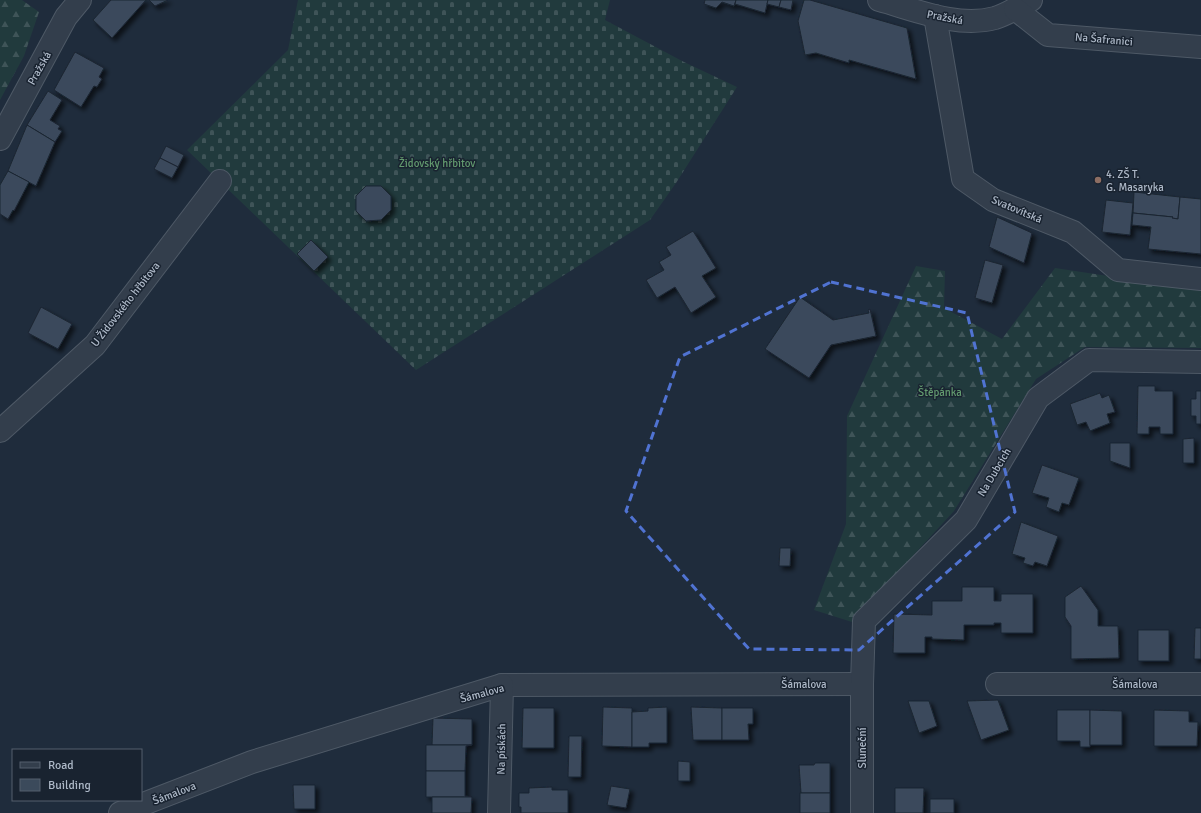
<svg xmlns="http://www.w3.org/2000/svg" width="1201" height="813" font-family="Signika,sans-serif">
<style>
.forest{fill:url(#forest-firs)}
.cemetery{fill:url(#cemetery-stones)}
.building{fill:#3b4a5b;stroke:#1b2532;filter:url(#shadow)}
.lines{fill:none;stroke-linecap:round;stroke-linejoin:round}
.minor-casing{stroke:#4e5966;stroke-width:24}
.minor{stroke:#333e4c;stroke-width:22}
.marked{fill:none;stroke:#5073d2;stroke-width:3;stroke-dasharray:8 5;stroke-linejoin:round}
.education-dot{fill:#8d6e63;stroke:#192330;stroke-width:1.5}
.labels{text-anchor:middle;stroke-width:3;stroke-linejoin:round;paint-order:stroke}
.street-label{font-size:11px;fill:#aeb9c8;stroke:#192330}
.park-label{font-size:11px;fill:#639b6f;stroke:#192330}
.poi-label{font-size:11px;fill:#aeb9c8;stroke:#192330;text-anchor:start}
</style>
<defs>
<pattern id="forest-firs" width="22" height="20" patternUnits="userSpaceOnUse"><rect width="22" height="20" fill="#213a3d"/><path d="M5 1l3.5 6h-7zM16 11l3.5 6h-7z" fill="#3f5458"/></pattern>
<pattern id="cemetery-stones" width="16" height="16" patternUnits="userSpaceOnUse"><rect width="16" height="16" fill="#213a3d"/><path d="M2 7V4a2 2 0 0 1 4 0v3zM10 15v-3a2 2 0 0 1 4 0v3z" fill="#3f5458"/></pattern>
<filter id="shadow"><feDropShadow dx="3.5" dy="3.5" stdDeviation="2" flood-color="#0009"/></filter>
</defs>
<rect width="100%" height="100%" fill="#1f2c3c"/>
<g class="forest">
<polygon points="0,0 22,0 39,12 24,56 0,100"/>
<polygon points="916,266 945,271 944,308 1002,339 1055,268 1201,290 1201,348 1085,347 1036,379 954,511 852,622 814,610 846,524 847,416"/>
</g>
<polygon class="cemetery" points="298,0 610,0 605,20 684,62 737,87 676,183 650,220 416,370 187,150 288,50"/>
<g class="building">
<polygon points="111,0 146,0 112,38 93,20"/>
<polygon points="149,0 168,0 155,6"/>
<polygon points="705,0 736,0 734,6 722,2 716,8 704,4"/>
<polygon points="736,0 768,0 765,13 735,4"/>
<polygon points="768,0 781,0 779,7 767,4"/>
<polygon points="781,0 793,0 791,10 779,7"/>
<polygon points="804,0 810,0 907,28 916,79 849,60 849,63 816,53 805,55 798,21"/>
<polygon points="75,52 104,68 99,77 102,79 97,87 94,86 81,107 54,90"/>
<polygon points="48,91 62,100 50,120 60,126 58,129 62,131 55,142 27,125"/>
<polygon points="27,125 55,142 36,186 8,171"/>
<polygon points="166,146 184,155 178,167 160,158"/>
<polygon points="160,158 178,167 172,178 154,169"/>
<polygon points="8,171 29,182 14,211 13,210 8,219 0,214 0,185"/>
<polygon points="366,186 381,186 391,196 391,210 381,220 366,221 356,211 356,196"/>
<polygon points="1134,192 1180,197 1178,219 1172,218 1173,217 1133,213"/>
<polygon points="1180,197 1201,199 1201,254 1148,249 1151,227 1132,225 1133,213 1173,217 1172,218 1178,219"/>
<polygon points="1106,200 1133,203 1130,235 1102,232"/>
<polygon points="997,217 1032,233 1024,263 989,247"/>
<polygon points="693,231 716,268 702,276 716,297 691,313 675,287 657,298 646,280 664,270 659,262 671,255 666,247"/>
<polygon points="311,240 328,257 314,271 297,254"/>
<polygon points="985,260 1003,265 992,303 975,298"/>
<polygon points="800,297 833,320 869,313 868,310 870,309 876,336 831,345 809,378 765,349"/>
<polygon points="41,307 72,324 58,349 28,333"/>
<polygon points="1138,386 1155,386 1155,391 1173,391 1173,434 1160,434 1160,427 1149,427 1149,434 1137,434"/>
<polygon points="1196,391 1201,391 1201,424 1196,424 1196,416 1191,416 1191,399 1196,399"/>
<polygon points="1100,393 1102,398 1109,395 1115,412 1107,414 1110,423 1090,431 1086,422 1077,425 1070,404"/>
<polygon points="1194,438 1194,463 1183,463 1183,439"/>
<polygon points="1110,443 1130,443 1130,468 1110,461"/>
<polygon points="1042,465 1079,478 1069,505 1062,503 1059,512 1046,507 1049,498 1032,493"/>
<polygon points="1021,522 1058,536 1047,566 1035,562 1033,566 1023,563 1025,558 1012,554"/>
<polygon points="780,548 791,548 790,566 779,566"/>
<polygon points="1081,586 1098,610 1098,626 1118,626 1119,658 1071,659 1071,626 1065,617 1065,597"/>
<polygon points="962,587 994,587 994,601 1001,601 1001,594 1033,594 1033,633 1001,633 1001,623 994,623 994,625 964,625 964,640 932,639 932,637 925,637 925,653 893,653 894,614 932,615 932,601 962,601"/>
<polygon points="1195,628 1201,628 1201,659 1194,659"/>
<rect x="1138" y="630" width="31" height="31"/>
<polygon points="998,700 1009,730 981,740 967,701"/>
<polygon points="908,701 929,701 937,726 919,733"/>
<polygon points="603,707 632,708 632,747 602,746"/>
<polygon points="667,707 667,743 649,743 649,747 632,747 632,712 648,711 648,708"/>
<polygon points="691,707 722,708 722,740 693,740"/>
<polygon points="523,708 554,708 554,748 522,748"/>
<polygon points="722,708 753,708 753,724 748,724 749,740 722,740"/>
<polygon points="1057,710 1090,710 1090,747 1080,747 1080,741 1057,741"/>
<polygon points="1090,710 1122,711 1122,745 1090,745"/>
<polygon points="1154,710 1189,711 1189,722 1198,722 1197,746 1154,746"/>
<polygon points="433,718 472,719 472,745 432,745"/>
<polygon points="569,736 582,736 581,777 568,777"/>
<polygon points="426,745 472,745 466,746 465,771 426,771"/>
<polygon points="678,761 690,762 690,781 678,781"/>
<polygon points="815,763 830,763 830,793 801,793 799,765 814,765"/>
<polygon points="426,771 465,771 465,796 472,797 426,797"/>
<polygon points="293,785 315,785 315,809 294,809"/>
<polygon points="611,786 630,789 626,808 607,805"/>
<polygon points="552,787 552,790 568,790 568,813 521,813 521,807 519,807 519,793 529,793 529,788"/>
<polygon points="895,788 924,788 923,813 895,813"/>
<rect x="800" y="793" width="30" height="20"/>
<polygon points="432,797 472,797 471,813 432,813"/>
<rect x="930" y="799" width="24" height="14"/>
</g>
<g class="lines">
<g class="minor-casing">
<g id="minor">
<path d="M879,0C916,10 957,28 995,18C1008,14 1020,6 1031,0"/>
<polyline points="1015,9 1048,35 1201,47"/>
<polyline points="935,16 963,179 993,200 1073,232 1118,270 1201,279"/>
<polyline points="0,139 66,17 80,0"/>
<polyline points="0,431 95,345 220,181"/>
<polyline points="997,684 1201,684"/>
<polyline points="120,813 252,762 502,685 862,684"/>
<polyline points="499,813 502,685"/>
<polyline points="862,813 862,684 864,621 966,520 1038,398 1089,360 1201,362"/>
</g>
</g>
<use href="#minor" class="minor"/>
</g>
<path class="marked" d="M831,282L967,313L1015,512L859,650L749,649L626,511L680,357Z"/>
<circle class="education-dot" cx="1098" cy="180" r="4"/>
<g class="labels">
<g class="street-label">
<text transform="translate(945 17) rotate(11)" y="4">Pražská</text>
<text transform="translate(1104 39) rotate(5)" y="4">Na Šafranici</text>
<text transform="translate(39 68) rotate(-61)" y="4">Pražská</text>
<text transform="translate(1017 209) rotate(23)" y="4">Svatovítská</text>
<text transform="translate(125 304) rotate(-52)" y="4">U Židovského hřbitova</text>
<text transform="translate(994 472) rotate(-59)" y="4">Na Dubcích</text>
<text x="804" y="688">Šámalova</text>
<text x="1135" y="688">Šámalova</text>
<text transform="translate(482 693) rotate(-15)" y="4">Šámalova</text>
<text transform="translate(862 748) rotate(-90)" y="4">Sluneční</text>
<text transform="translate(501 749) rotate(-89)" y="4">Na pískách</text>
<text transform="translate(174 793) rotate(-21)" y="4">Šámalova</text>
</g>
<g class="park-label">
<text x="437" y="167">Židovský hřbitov</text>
<text x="940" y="396">Štěpánka</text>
</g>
<g class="poi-label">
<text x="1106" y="178">4. ZŠ T.<tspan x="1106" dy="13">G. Masaryka</tspan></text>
</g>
</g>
<rect x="12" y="749" width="130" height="52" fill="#192330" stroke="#555f6d"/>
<rect x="20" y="762" width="20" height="6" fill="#333e4c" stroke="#555f6d"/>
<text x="48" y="769" font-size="12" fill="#aeb9c8">Road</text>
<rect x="20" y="779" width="20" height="12" fill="#3b4a5b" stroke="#555f6d"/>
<text x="48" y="789" font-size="12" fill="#aeb9c8">Building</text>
</svg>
